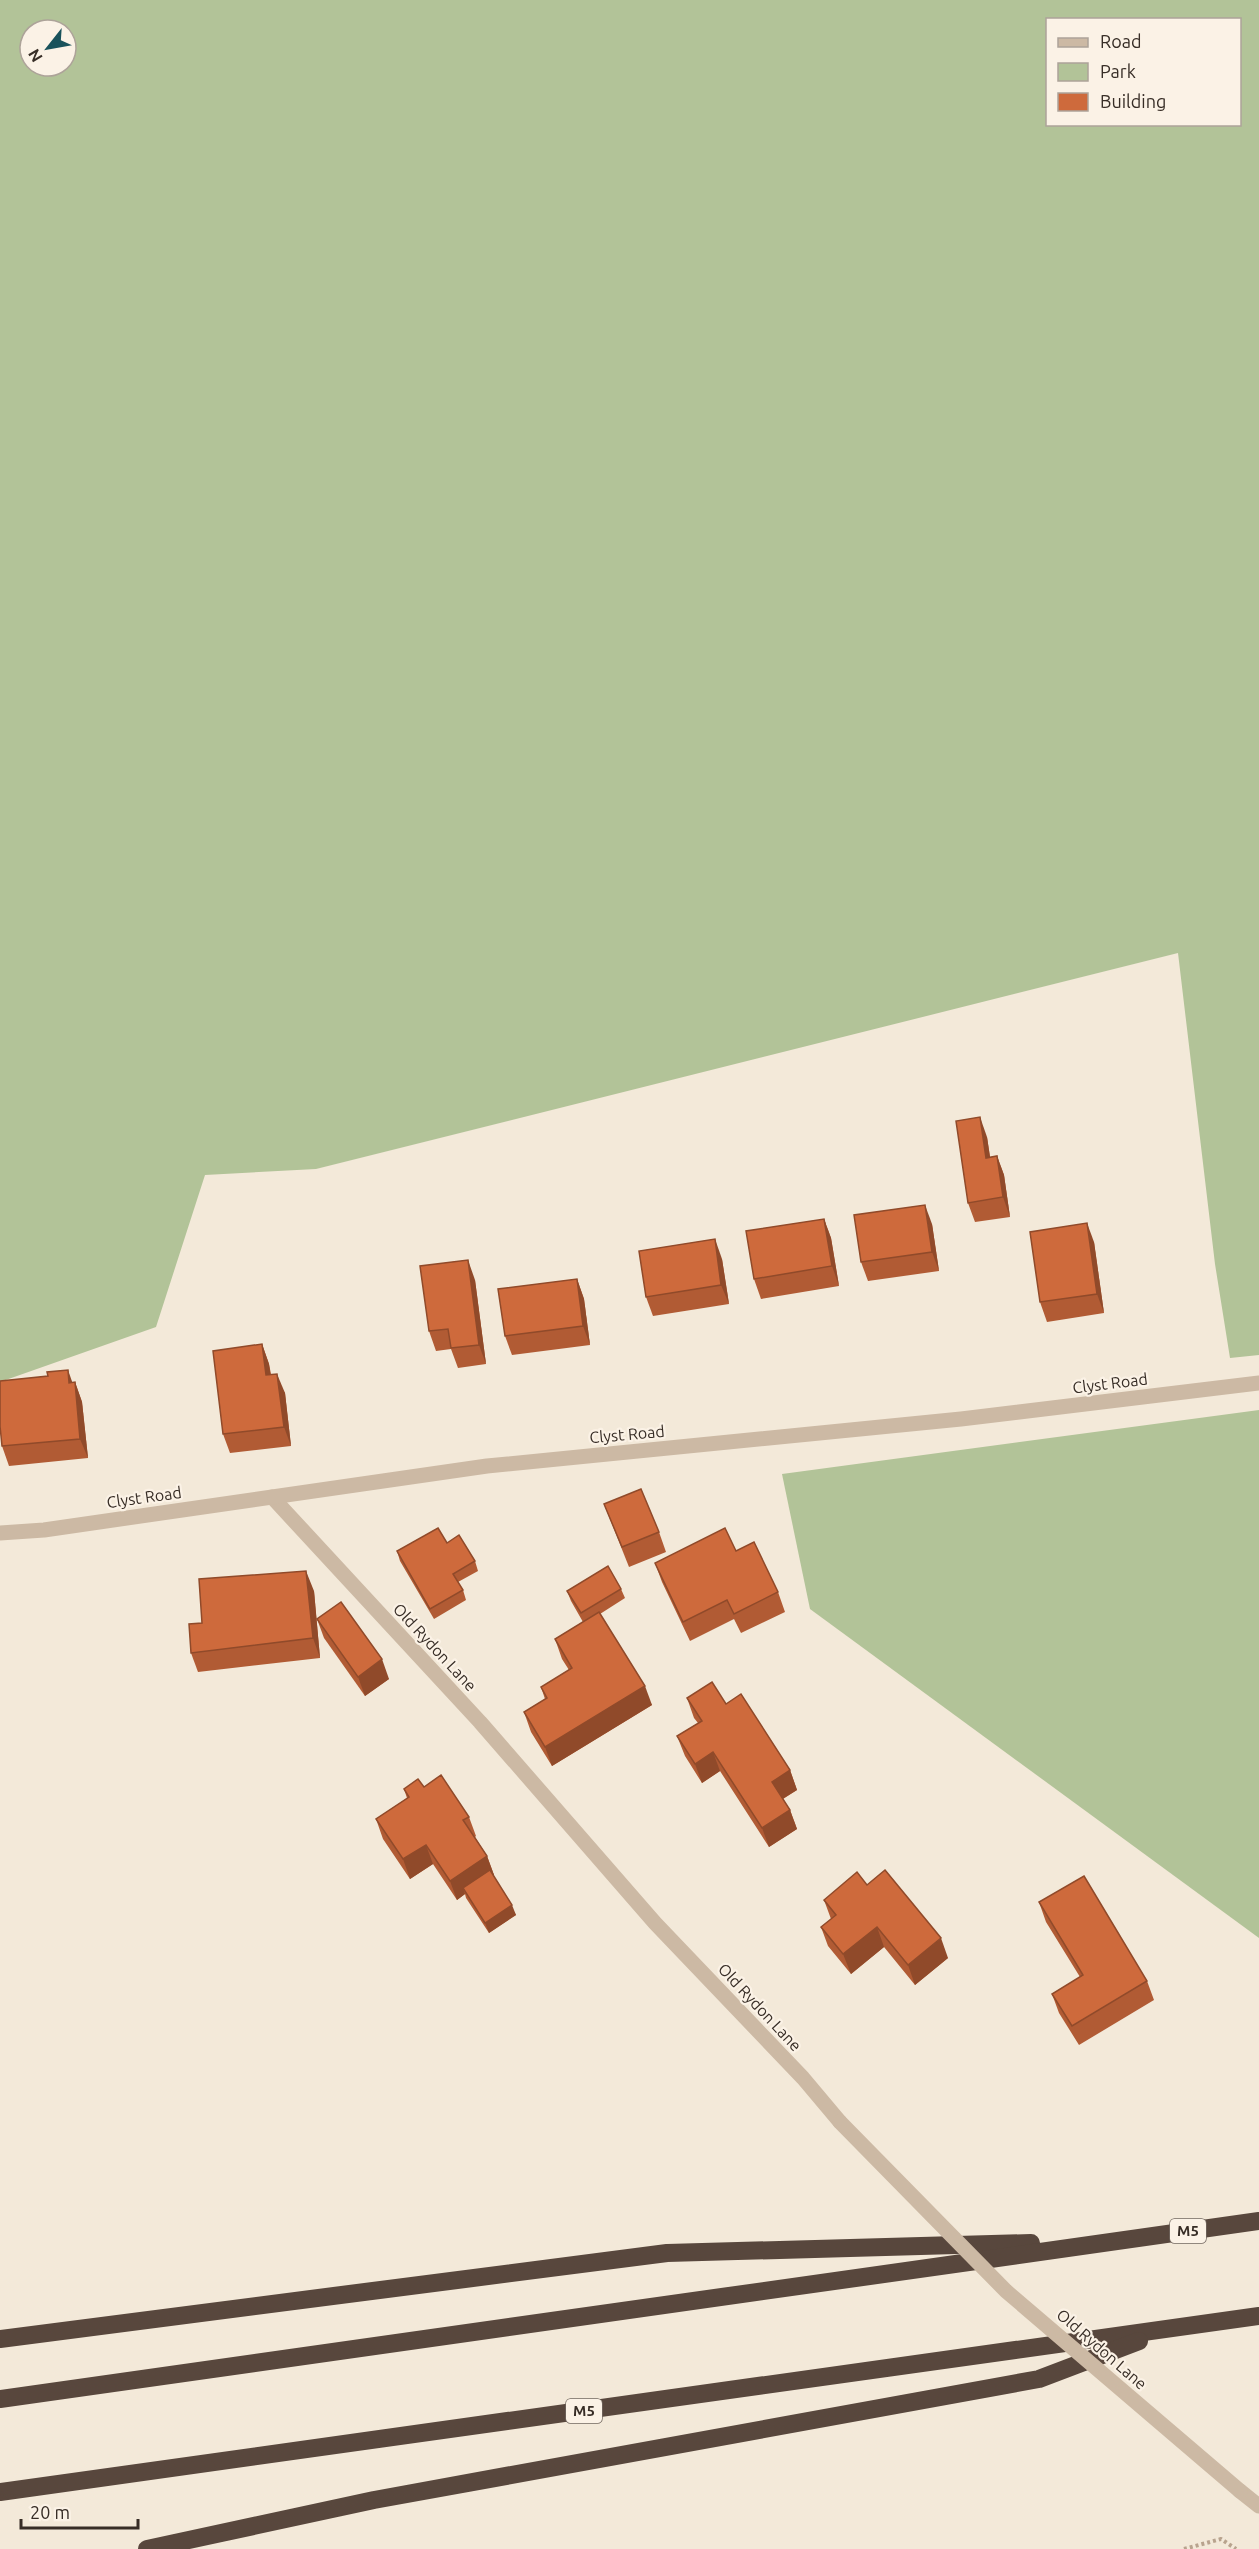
<svg xmlns="http://www.w3.org/2000/svg" width="1259" height="2549" font-family="Ubuntu,sans-serif">
<style>
.green{fill:#b2c398;fill-rule:evenodd}
.lines{fill:none;stroke-linecap:round;stroke-linejoin:round}
.path{stroke:#b8a38e;stroke-width:4;stroke-dasharray:3 3;stroke-linecap:butt}
.minor{stroke:#ccb9a4;stroke-width:15}
.highway{stroke:#58473d;stroke-width:18}
.minor-bridge{stroke:#ccb9a4;stroke-width:15}
.wall{fill:#b15b34}
.shaded-wall{fill:#904a2a}
.building{fill:#ce6a3c;stroke:#904a2a;stroke-width:1.5}
.labels{text-anchor:middle;stroke-width:4.5;stroke-linejoin:round;paint-order:stroke}
.shield{fill:#fbf2e6;stroke:#726860;stroke-width:1.5}
.shield-label{font-size:15px;font-weight:bold;fill:#372d26}
.street-label{font-size:16px;fill:#372d26;stroke:#fbf2e6}
</style>
<rect width="100%" height="100%" fill="#f3e9d9"/>
<g class="green">
<path d="M0,0H1259V1355L1230,1358L1215,1264L1178,953L316,1169L205,1175L156,1327L0,1382ZM1048,20H1240V124H1048ZM30,30H66V66H30Z"/>
<polygon points="1259,1410 1259,1938 810,1609 782,1474"/>
</g>
<g class="lines">
<polyline class="path" points="1184,2549 1221,2539 1236,2549"/>
<g class="minor">
<polyline points="272,1497 480,1722 655,1923 803,2078 840,2122"/>
<polyline points="0,1533 44,1530 487,1466 961,1419 1259,1383"/>
<polyline points="1240,2491 1259,2506"/>
</g>
<g class="highway">
<polyline points="0,2339 667,2253 1031,2243"/>
<polyline points="0,2399 1259,2221"/>
<polyline points="0,2492 1259,2316"/>
<polyline points="147,2549 374,2500 1039,2379 1139,2341"/>
</g>
<polyline class="minor-bridge" points="840,2122 1006,2291 1240,2491"/>
</g>
<g class="wall">
<polygon points="987,1137 990,1157 997,1156 1004,1175 1010,1217 975,1222 968,1203"/>
<polygon points="824,1219 831,1238 839,1286 761,1299 754,1279"/>
<polygon points="932,1224 939,1271 868,1281 861,1262"/>
<polygon points="1094,1242 1104,1313 1047,1322 1040,1302"/>
<polygon points="722,1259 729,1304 653,1316 646,1297"/>
<polygon points="577,1279 584,1299 590,1345 512,1355 505,1336"/>
<polygon points="475,1280 486,1364 458,1368 451,1349 436,1351 429,1331"/>
<polygon points="262,1344 269,1364 271,1374 285,1393 291,1446 230,1453 223,1434"/>
<polygon points="72,1382 75,1382 82,1402 88,1458 9,1466 2,1446"/>
<polygon points="604,1504 659,1532 666,1552 629,1567"/>
<polygon points="447,1543 475,1561 478,1571 458,1582 463,1590 466,1600 434,1619 400,1561 397,1551"/>
<polygon points="736,1551 778,1592 785,1612 741,1633 734,1619 690,1641 662,1582 655,1563"/>
<polygon points="621,1589 625,1598 600,1614 652,1705 552,1766 531,1732 524,1712 545,1699 541,1687 569,1670 562,1659 555,1639 583,1622 571,1601 567,1591"/>
<polygon points="314,1591 320,1658 198,1672 191,1653 202,1623"/>
<polygon points="317,1619 389,1679 365,1696 324,1638"/>
<polygon points="687,1698 726,1704 790,1770 797,1790 783,1799 790,1810 797,1829 769,1847 720,1771 702,1783 685,1756 677,1736 698,1723 694,1718"/>
<polygon points="424,1787 469,1817 476,1836 475,1837 487,1856 494,1875 493,1876 516,1915 489,1933 466,1898 465,1894 457,1900 433,1864 410,1879 383,1839 376,1819 407,1798 404,1789"/>
<polygon points="867,1885 948,1958 915,1985 884,1947 851,1974 828,1946 821,1927 831,1919 824,1900"/>
<polygon points="1039,1902 1147,1981 1154,2000 1079,2045 1059,2013 1052,1994 1080,1977 1046,1922"/>
</g>
<g class="shaded-wall">
<polygon points="980,1117 987,1137 993,1177 986,1158"/>
<polygon points="997,1156 1004,1175 1010,1217 1003,1197"/>
<polygon points="925,1205 932,1224 939,1271 932,1252"/>
<polygon points="824,1219 831,1238 839,1286 832,1266"/>
<polygon points="1087,1223 1094,1242 1104,1313 1097,1294"/>
<polygon points="715,1239 722,1259 729,1304 721,1285"/>
<polygon points="468,1260 475,1280 486,1364 479,1345"/>
<polygon points="577,1279 584,1299 590,1345 583,1326"/>
<polygon points="262,1344 269,1364 273,1394 266,1375"/>
<polygon points="68,1370 75,1390 69,1383"/>
<polygon points="277,1374 285,1393 291,1446 284,1427"/>
<polygon points="75,1382 82,1402 88,1458 80,1439"/>
<polygon points="306,1571 314,1591 320,1658 313,1638"/>
<polygon points="382,1659 389,1679 365,1696 358,1677"/>
<polygon points="645,1686 652,1705 552,1766 545,1747"/>
<polygon points="713,1752 720,1771 702,1783 695,1764"/>
<polygon points="790,1770 797,1790 779,1801 772,1782"/>
<polygon points="790,1810 797,1829 769,1847 762,1828"/>
<polygon points="426,1845 433,1864 410,1879 403,1859"/>
<polygon points="487,1856 494,1875 466,1894 463,1888 465,1894 457,1900 450,1881"/>
<polygon points="512,1905 516,1915 489,1933 485,1923"/>
<polygon points="877,1927 884,1947 851,1974 843,1954"/>
<polygon points="941,1938 948,1958 915,1985 908,1965"/>
</g>
<g class="building">
<polygon points="980,1117 986,1158 997,1156 1003,1197 968,1203 956,1121"/>
<polygon points="925,1205 932,1252 861,1262 854,1215"/>
<polygon points="824,1219 832,1266 754,1279 746,1231"/>
<polygon points="1087,1223 1097,1294 1040,1302 1030,1232"/>
<polygon points="715,1239 721,1285 646,1297 639,1251"/>
<polygon points="468,1260 479,1345 451,1348 448,1329 429,1331 420,1266"/>
<polygon points="577,1279 583,1326 505,1336 498,1289"/>
<polygon points="262,1344 266,1375 277,1374 284,1427 223,1434 213,1351"/>
<polygon points="68,1370 69,1383 75,1382 80,1439 2,1446 0,1426 0,1381 48,1376 47,1372"/>
<polygon points="641,1489 659,1532 622,1547 604,1504"/>
<polygon points="438,1528 447,1543 459,1535 475,1561 453,1574 463,1590 430,1609 397,1551"/>
<polygon points="725,1528 736,1551 754,1542 778,1592 734,1614 727,1600 683,1622 655,1563"/>
<polygon points="608,1566 621,1589 581,1613 567,1591"/>
<polygon points="306,1571 313,1638 191,1653 189,1624 202,1623 199,1579"/>
<polygon points="341,1602 382,1659 358,1677 317,1619"/>
<polygon points="599,1612 645,1686 545,1747 524,1712 547,1698 541,1687 572,1668 555,1639"/>
<polygon points="712,1682 726,1704 741,1694 790,1770 772,1782 790,1810 762,1828 713,1752 695,1764 677,1736 702,1721 687,1698"/>
<polygon points="441,1775 469,1817 463,1820 487,1856 450,1881 426,1845 403,1859 376,1819 409,1797 404,1789 418,1779 424,1787"/>
<polygon points="490,1870 512,1905 485,1923 463,1888"/>
<polygon points="885,1870 941,1938 908,1965 877,1927 843,1954 821,1927 836,1915 824,1900 857,1872 867,1885"/>
<polygon points="1084,1876 1147,1981 1072,2026 1052,1994 1083,1975 1039,1902"/>
</g>
<g class="labels">
<g class="shield">
<rect x="1170" y="2219" width="36" height="24" rx="4.5"/>
<rect x="566" y="2399" width="36" height="24" rx="4.5"/>
</g>
<g class="shield-label">
<text x="1188" y="2236">M5</text>
<text x="584" y="2416">M5</text>
</g>
<g class="street-label">
<text transform="translate(1110 1383) rotate(-7)" y="6">Clyst Road</text>
<text transform="translate(627 1434) rotate(-5)" y="6">Clyst Road</text>
<text transform="translate(144 1497) rotate(-8)" y="6">Clyst Road</text>
<text transform="translate(435 1647) rotate(47)" y="6">Old Rydon Lane</text>
<text transform="translate(760 2007) rotate(47)" y="6">Old Rydon Lane</text>
<text transform="translate(1102 2349) rotate(41)" y="6">Old Rydon Lane</text>
</g>
</g>
<rect x="1046" y="18" width="195" height="108" fill="#fbf2e6" stroke="#ada399" stroke-width="1.5"/>
<rect x="1058" y="38" width="30" height="9" fill="#ccb9a4" stroke="#ada399" stroke-width="1.5"/>
<text x="1100" y="48" font-size="18" fill="#372d26">Road</text>
<rect x="1058" y="63" width="30" height="18" fill="#b2c398" stroke="#ada399" stroke-width="1.5"/>
<text x="1100" y="78" font-size="18" fill="#372d26">Park</text>
<rect x="1058" y="93" width="30" height="18" fill="#ce6a3c" stroke="#ada399" stroke-width="1.5"/>
<text x="1100" y="108" font-size="18" fill="#372d26">Building</text>
<g transform="translate(48 48) rotate(239)"><circle r="28" fill="#fbf2e6" stroke="#ada399" stroke-width="1.5"/>
<path d="M0-4.5L10 22L0 15L-10 22Z" fill="#19525b"/>
<text y="-9" font-size="16" font-weight="bold" text-anchor="middle" fill="#372d26">N</text>
</g>
<path d="M21 2519v9h117v-9" fill="none" stroke="#372d26" stroke-width="3"/>
<text x="30" y="2519" font-size="18" fill="#372d26" stroke="#fbf2e6" stroke-width="4.5" paint-order="stroke">20 m</text>
</svg>
